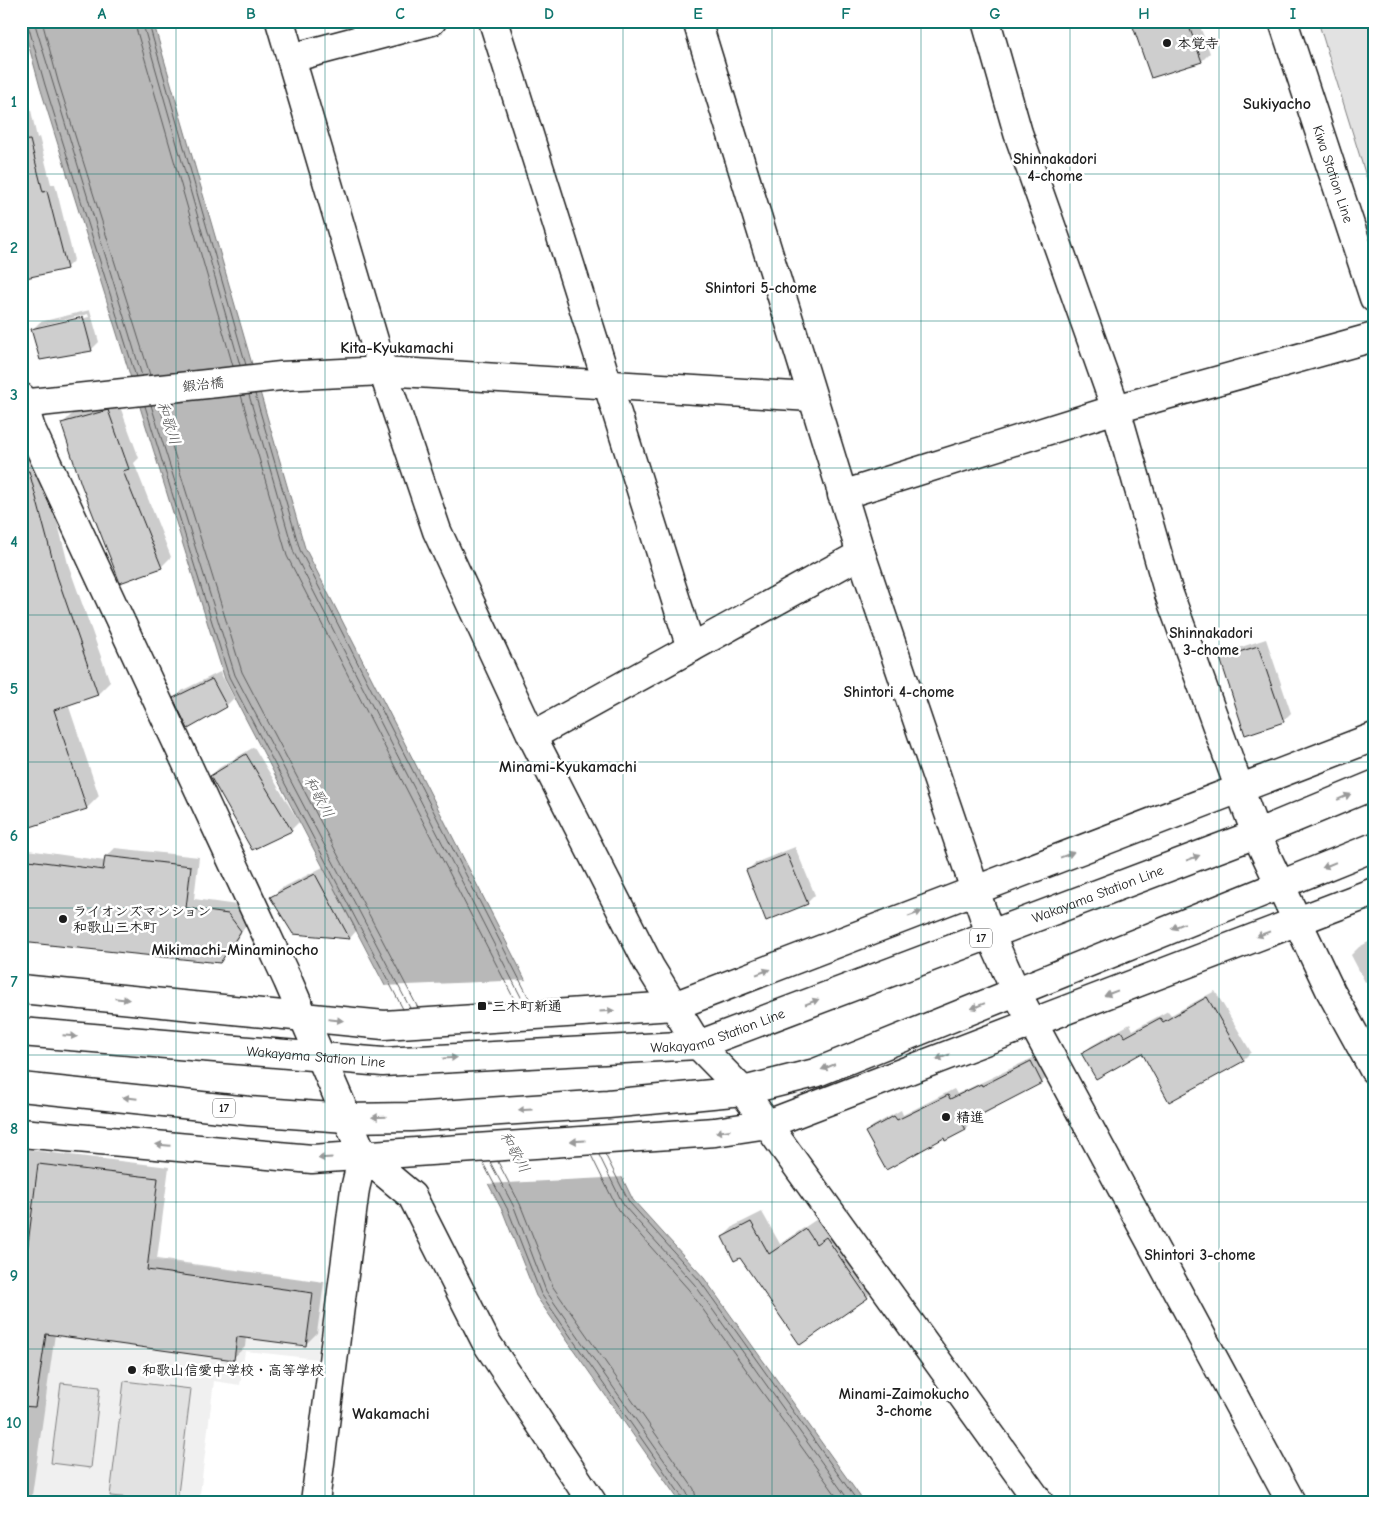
<svg xmlns="http://www.w3.org/2000/svg" width="1395" height="1523" font-family="'Comic Neue','Klee One',sans-serif">
<style>
.built{fill:#f0f0f0}
.green{fill:#e2e2e2;stroke:#7f7f7f}
.water{fill:#b8b8b8;stroke:#7a7a7a}
.pier{fill:#fff}
.shadow{fill:#0003;fill-rule:evenodd}
.lines{fill:none;stroke-linecap:round;stroke-linejoin:round}
.shore{stroke:#5a5a5a;stroke-width:1}
.building{fill:#cecece;stroke:#1c1c1c}
.minor-casing{stroke:#1c1c1c;stroke-width:31}
.major-casing{stroke:#1c1c1c;stroke-width:31}
.minor{stroke:#fff;stroke-width:28}
.major{stroke:#fff;stroke-width:28}
.oneway{fill:#999}
.grid{fill:none;stroke:#0f766e;stroke-width:1;stroke-opacity:0.55}
.poi-dot{fill:#1c1c1c;stroke:#fff;stroke-width:2}
.labels{text-anchor:middle;stroke-width:5;stroke-linejoin:round;paint-order:stroke}
.shield{fill:#fff;stroke:#606060;stroke-width:1}
.shield-label{font-size:12px;font-weight:bold;fill:#1c1c1c}
.poi-label{font-size:14px;font-weight:bold;fill:#1c1c1c;stroke:#fff;text-anchor:start}
.street-label{font-size:14px;fill:#1c1c1c;stroke:#fff}
.neighbourhood-label{font-size:15px;font-weight:bold;fill:#1c1c1c;stroke:#fff}
.water-label{font-size:15px;font-style:italic;fill:#5a5a5a;stroke:#fff}
.quarter-label{font-size:16px;font-weight:bold;fill:#1c1c1c;stroke:#fff}
.neatline{fill:none;stroke:#0f766e;stroke-width:2}
.grid-label{font-size:16px;text-anchor:middle;font-weight:bold;fill:#0f766e}
</style>
<rect width="100%" height="100%" fill="#fff"/>
<filter id="ink" filterUnits="userSpaceOnUse"><feTurbulence type="fractalNoise" baseFrequency=".02" numOctaves="2"/><feDisplacementMap in="SourceGraphic" scale="10" xChannelSelector="R" yChannelSelector="G"/><feConvolveMatrix kernelMatrix="1 2 1 2 8 2 1 2 1" color-interpolation-filters="sRGB"/></filter>
<g filter="url(#ink)">
<g class="built">
<polygon points="21,814 30,842 21,845"/>
<polygon points="21,1244 326,1282 317,1359 245,1351 240,1385 214,1381 199,1502 21,1502"/>
</g>
<g class="green">
<polygon points="1318,21 1374,21 1374,202"/>
<polygon points="124,1381 191,1389 177,1502 110,1496"/>
<polygon points="61,1383 100,1387 91,1468 51,1463"/>
</g>
<polygon class="water" points="22,21 153,21 305,548 518,965 633,1200 704,1278 864,1502 680,1502 536,1296 503,1212 225,679 40,87"/>
<polygon class="pier" points="528,980 625,1177 486,1184 382,986"/>
<g class="shadow">
<polygon points="1137,21 1198,21 1210,53 1202,61 1152,76"/>
<polygon points="21,42 25,53 21,56"/>
<polygon points="21,64 37,138 39,137 51,184 55,184 74,260 66,268 21,278"/>
<path d="M90,310L99,342L91,350L32,330L40,322ZM88,314L89,317L40,328V326Z"/>
<polygon points="118,401 139,458 134,463 171,557 161,567 63,423 73,413"/>
<polygon points="21,405 46,476 68,564 110,682 98,694 68,704 99,796 87,808 21,829"/>
<polygon points="1266,639 1291,713 1283,721 1221,659 1229,651"/>
<polygon points="220,672 234,698 226,706 188,727 175,698 183,690"/>
<polygon points="254,747 299,822 291,830 211,776 219,768"/>
<polygon points="795,847 815,895 807,903 747,871 755,863"/>
<polygon points="115,848 199,857 194,899 237,905 249,921 228,953 219,962 21,941 21,849 105,861 106,857"/>
<polygon points="323,867 357,930 350,938 294,933 272,897 280,889"/>
<polygon points="1374,939 1374,978 1365,982 1351,955 1359,947"/>
<polygon points="1215,991 1251,1052 1243,1060 1143,1052 1083,1054 1091,1046 1130,1024 1133,1030 1168,1011 1171,1015"/>
<polygon points="1037,1056 1048,1076 1042,1082 970,1119 971,1122 965,1129 944,1136 866,1132 873,1126 901,1110 903,1115 954,1089 957,1094"/>
<polygon points="21,1149 169,1167 157,1259 324,1282 317,1333 305,1345 246,1337 245,1347 233,1358 55,1334 31,1502 21,1502"/>
<polygon points="762,1212 780,1244 817,1219 828,1234 838,1227 878,1286 867,1297 723,1237 734,1226"/>
</g>
<g class="lines">
<g class="shore">
<polyline points="25,21 28,25 45,85 136,377"/>
<polyline points="34,21 142,376"/>
<polyline points="42,21 58,81 150,375"/>
<polyline points="134,21 233,366"/>
<polyline points="142,21 240,365"/>
<polyline points="148,21 246,365"/>
<polyline points="255,394 300,550 530,1000"/>
<polyline points="241,395 287,556 515,1001"/>
<polyline points="249,395 294,553 523,1001"/>
<polyline points="159,404 242,672 418,1008"/>
<polyline points="151,405 235,675 410,1008"/>
<polyline points="145,406 229,677 403,1009"/>
<polyline points="605,1154 629,1202 700,1281 858,1502"/>
<polyline points="591,1155 618,1210 689,1290 841,1502"/>
<polyline points="599,1155 624,1206 695,1285 850,1502"/>
<polyline points="490,1162 514,1207 546,1291 687,1493 690,1502"/>
<polyline points="498,1162 520,1204 553,1287 694,1489 697,1502"/>
<polyline points="483,1163 508,1210 541,1294 682,1497 683,1502"/>
</g>
</g>
<g class="building">
<polygon points="1131,21 1187,21 1202,62 1151,78"/>
<polygon points="30,140 43,192 47,191 67,269 21,279 21,141"/>
<polygon points="83,317 92,351 40,360 31,329"/>
<polygon points="108,410 129,469 123,471 162,568 120,583 81,484 61,423"/>
<polygon points="29,471 57,576 98,695 54,710 87,809 21,830 21,472"/>
<polygon points="1258,646 1284,722 1245,735 1220,658"/>
<polygon points="212,679 227,707 188,729 173,698"/>
<polygon points="246,754 292,831 252,850 210,776"/>
<polygon points="787,854 808,904 766,921 746,870"/>
<polygon points="105,856 191,866 186,908 228,914 241,931 220,963 21,942 21,859 103,870"/>
<polygon points="315,874 350,939 293,934 270,897"/>
<polygon points="1207,997 1244,1061 1169,1102 1142,1053 1096,1079 1081,1053 1121,1031 1125,1037 1160,1018 1163,1022"/>
<polygon points="1031,1061 1042,1083 963,1124 966,1130 945,1141 944,1138 886,1170 865,1132 894,1116 897,1120 948,1095 950,1099 981,1084 982,1086"/>
<polygon points="38,1164 158,1178 147,1270 313,1293 306,1346 237,1337 234,1360 46,1334 35,1407 21,1406 21,1252 27,1252"/>
<polygon points="751,1222 769,1254 806,1229 816,1244 826,1237 868,1298 800,1345 740,1258 734,1261 722,1237"/>
</g>
<g class="lines">
<g class="minor-casing">
<g id="minor">
<polyline points="280,21 383,371 437,531 532,736 650,967 698,1045 743,1091 1039,1502"/>
<polyline points="493,21 691,648"/>
<polyline points="697,21 861,554 990,934 1015,990 1291,1502"/>
<polyline points="986,21 1018,133 1116,409 1169,594 1256,834 1331,992 1374,1070"/>
<polyline points="291,58 432,21"/>
<polyline points="21,397 31,429 288,981 363,1155 412,1196 486,1342 592,1502"/>
<polyline points="21,404 281,376 383,371 811,397"/>
<polyline points="842,495 1116,409 1374,337"/>
<polyline points="532,736 861,554"/>
<polyline points="21,989 384,1025 674,1006 1374,737"/>
<polyline points="21,1133 312,1159 715,1132 768,1124 1374,892"/>
<polyline points="315,1502 355,1189 363,1155"/>
</g>
</g>
<g class="major-casing">
<g id="major">
<path id="s1" d="M1283,21L1374,298"/>
<path id="s2" d="M21,1032L383,1062L698,1045L1256,834L1374,785"/>
<polyline points="21,1087 249,1111 346,1118 411,1117 608,1104 743,1091 815,1073 1374,847"/>
</g>
</g>
<use href="#minor" class="minor"/>
<use href="#major" class="major"/>
</g>
<defs><path id="oneway-solid" d="M-6-.8H1V-3.2L6.5 0L1 3.2V.8H-6Z" transform="scale(1.25)"/></defs>
<g class="oneway">
<use href="#oneway-solid" transform="translate(1344 797) rotate(-23)"/>
<use href="#oneway-solid" transform="translate(1067 855) rotate(-21)"/>
<use href="#oneway-solid" transform="translate(1193 858) rotate(-21)"/>
<use href="#oneway-solid" transform="translate(1329 865) rotate(158)"/>
<use href="#oneway-solid" transform="translate(915 914) rotate(-21)"/>
<use href="#oneway-solid" transform="translate(1178 926) rotate(158)"/>
<use href="#oneway-solid" transform="translate(1263 934) rotate(159)"/>
<use href="#oneway-solid" transform="translate(763 972) rotate(-21)"/>
<use href="#oneway-solid" transform="translate(1111 993) rotate(159)"/>
<use href="#oneway-solid" transform="translate(122 999) rotate(6)"/>
<use href="#oneway-solid" transform="translate(812 1002) rotate(-21)"/>
<use href="#oneway-solid" transform="translate(978 1006) rotate(158)"/>
<use href="#oneway-solid" transform="translate(607 1011) rotate(-4)"/>
<use href="#oneway-solid" transform="translate(336 1020) rotate(6)"/>
<use href="#oneway-solid" transform="translate(70 1036) rotate(5)"/>
<use href="#oneway-solid" transform="translate(943 1057) rotate(159)"/>
<use href="#oneway-solid" transform="translate(450 1058) rotate(-4)"/>
<use href="#oneway-solid" transform="translate(828 1067) rotate(158)"/>
<use href="#oneway-solid" transform="translate(130 1098) rotate(-174)"/>
<use href="#oneway-solid" transform="translate(525 1110) rotate(176)"/>
<use href="#oneway-solid" transform="translate(379 1117) rotate(179)"/>
<use href="#oneway-solid" transform="translate(723 1131) rotate(172)"/>
<use href="#oneway-solid" transform="translate(578 1141) rotate(176)"/>
<use href="#oneway-solid" transform="translate(163 1145) rotate(-175)"/>
<use href="#oneway-solid" transform="translate(325 1158) rotate(176)"/>
</g>
</g>
<path class="grid" d="M176,21V1502M325,21V1502M474,21V1502M623,21V1502M772,21V1502M921,21V1502M1070,21V1502M1219,21V1502M21,174H1374M21,321H1374M21,468H1374M21,615H1374M21,762H1374M21,908H1374M21,1055H1374M21,1202H1374M21,1349H1374"/>
<g class="poi-dot">
<circle cx="1167" cy="43" r="5"/>
<circle cx="63" cy="919" r="5"/>
<rect x="477" y="1001" width="10" height="10" rx="2.5"/>
<circle cx="946" cy="1117" r="5"/>
<circle cx="132" cy="1370" r="5"/>
</g>
<g class="labels">
<g class="shield">
<rect x="970" y="928.5" width="22" height="19" rx="4"/>
<rect x="213" y="1098.5" width="22" height="19" rx="4"/>
</g>
<g class="shield-label">
<text x="981" y="942">17</text>
<text x="224" y="1112">17</text>
</g>
<g class="poi-label">
<text x="1177" y="48">本覚寺</text>
<text x="73" y="916">ライオンズマンション<tspan x="73" dy="16">和歌山三木町</tspan></text>
<text x="492" y="1011">三木町新通</text>
<text x="956" y="1122">精進</text>
<text x="142" y="1375">和歌山信愛中学校・高等学校</text>
</g>
<g class="street-label">
<text dy="5" stroke="none"><textPath href="#s1" startOffset="161">Kiwa Station Line</textPath></text>
<text transform="translate(203 384) rotate(-6)" y="5">鍜治橋</text>
<text dy="5" stroke="none"><textPath href="#s2" startOffset="1106">Wakayama Station Line</textPath></text>
<text dy="5" stroke="none"><textPath href="#s2" startOffset="701">Wakayama Station Line</textPath></text>
<text dy="5" stroke="none"><textPath href="#s2" startOffset="296">Wakayama Station Line</textPath></text>
</g>
<g class="neighbourhood-label">
<text x="1055" y="164">Shinnakadori<tspan x="1055" dy="17">4-chome</tspan></text>
<text x="761" y="293">Shintori 5-chome</text>
<text x="1211" y="638">Shinnakadori<tspan x="1211" dy="17">3-chome</tspan></text>
<text x="899" y="697">Shintori 4-chome</text>
<text x="1200" y="1260">Shintori 3-chome</text>
<text x="904" y="1399">Minami-Zaimokucho<tspan x="904" dy="17">3-chome</tspan></text>
</g>
<g class="water-label">
<text transform="translate(169 423) rotate(72)" y="5">和歌川</text>
<text transform="translate(319 797) rotate(61)" y="5">和歌川</text>
<text transform="translate(515 1152) rotate(61)" y="5">和歌川</text>
</g>
<g class="quarter-label">
<text x="1277" y="109">Sukiyacho</text>
<text x="397" y="353">Kita-Kyukamachi</text>
<text x="568" y="772">Minami-Kyukamachi</text>
<text x="235" y="955">Mikimachi-Minaminocho</text>
<text x="391" y="1419">Wakamachi</text>
</g>
</g>
<rect width="1395" height="1523" fill="none" stroke="#fff" stroke-width="55"/>
<rect x="28" y="28" width="1340" height="1468" class="neatline"/>
<g class="grid-label">
<text x="102" y="19">A</text>
<text x="251" y="19">B</text>
<text x="400" y="19">C</text>
<text x="549" y="19">D</text>
<text x="698" y="19">E</text>
<text x="846" y="19">F</text>
<text x="995" y="19">G</text>
<text x="1144" y="19">H</text>
<text x="1293" y="19">I</text>
<text x="14" y="107">1</text>
<text x="14" y="253">2</text>
<text x="14" y="400">3</text>
<text x="14" y="547">4</text>
<text x="14" y="694">5</text>
<text x="14" y="841">6</text>
<text x="14" y="987">7</text>
<text x="14" y="1134">8</text>
<text x="14" y="1281">9</text>
<text x="14" y="1428">10</text>
</g>
</svg>
